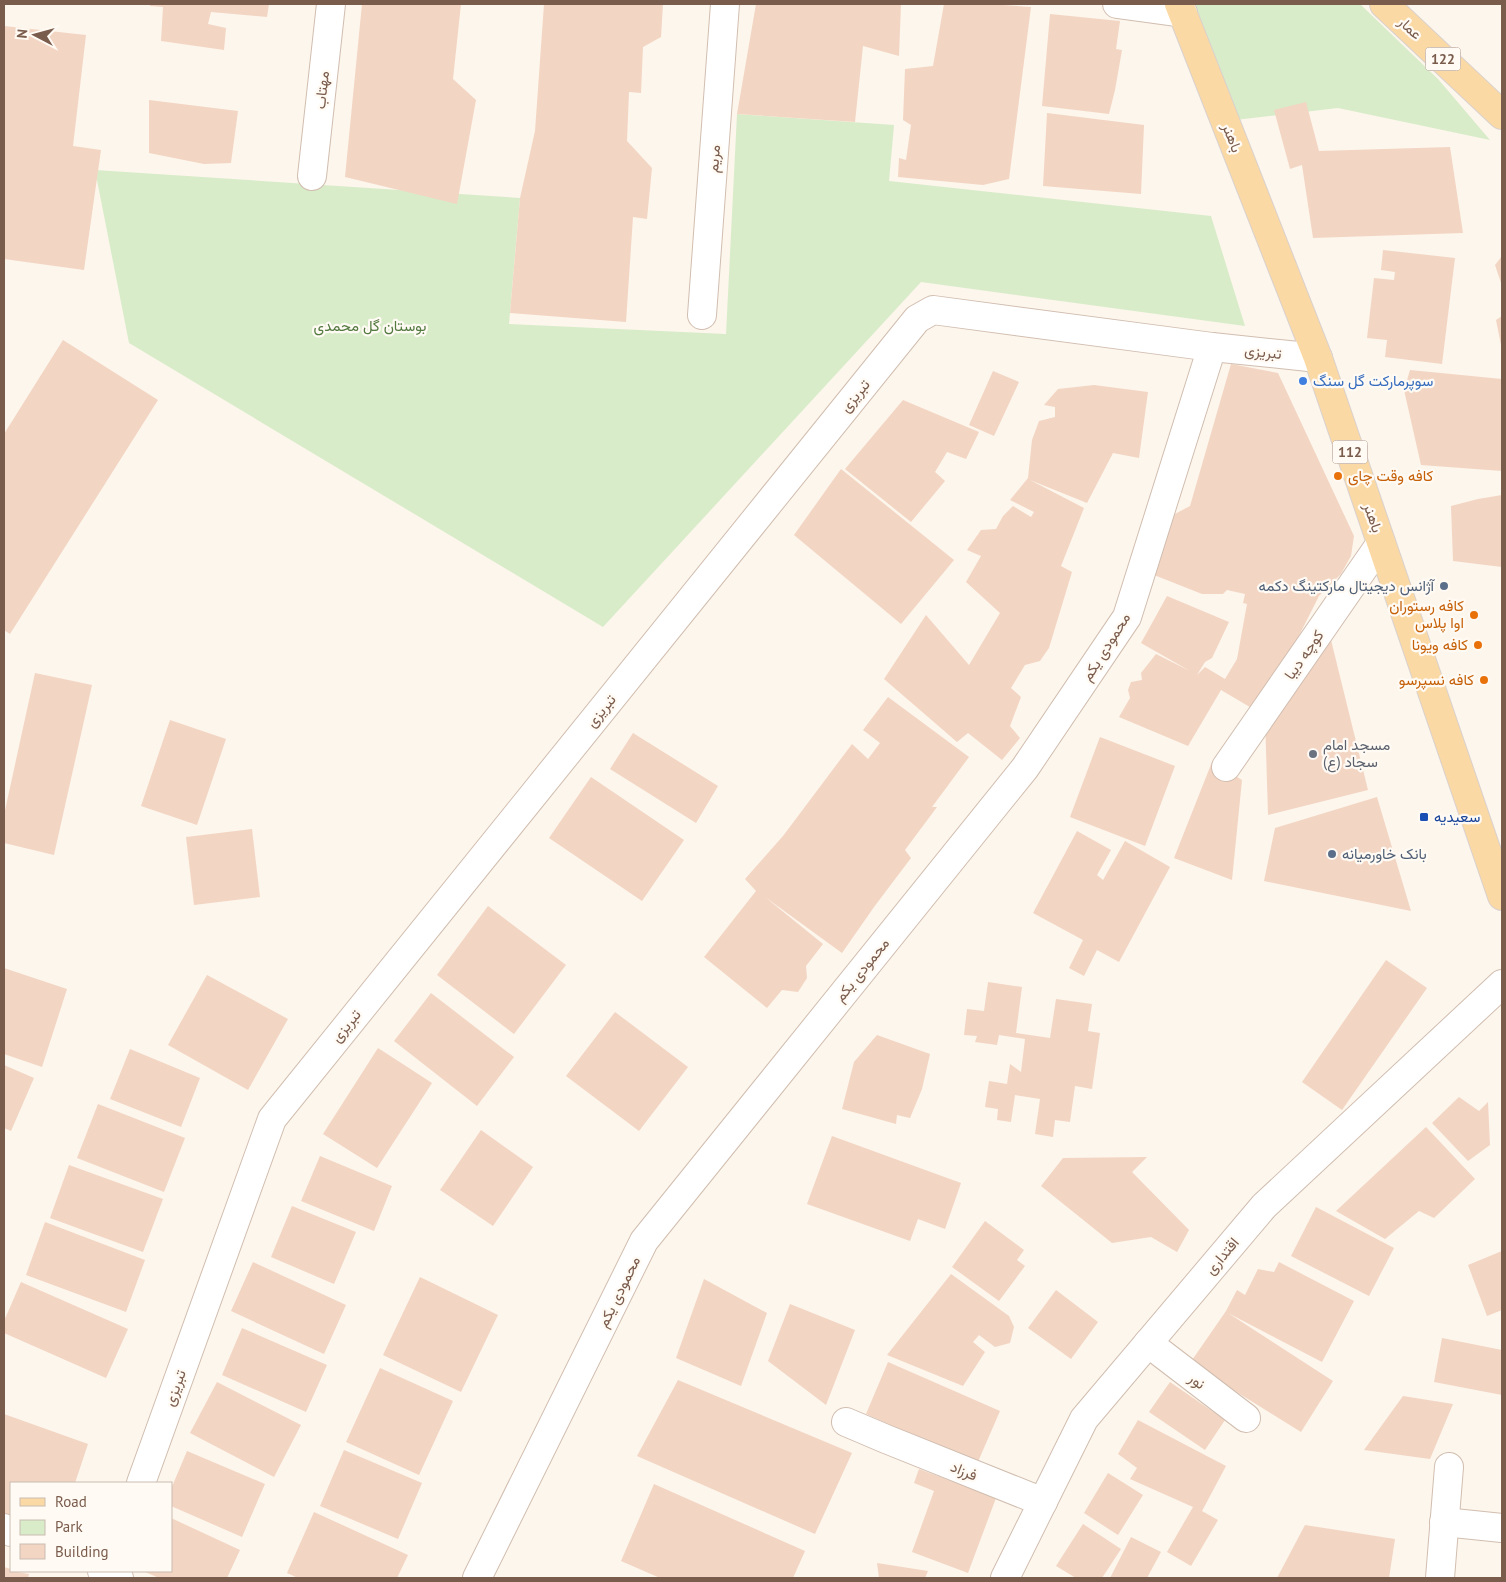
<svg xmlns="http://www.w3.org/2000/svg" width="1506" height="1582" font-family="'PT Sans',Vazirmatn,sans-serif">
<style>
.green{fill:#d8ecc9}
.building{fill:#f3d5c3}
.lines{fill:none;stroke-linecap:round;stroke-linejoin:round}
.street-casing{stroke:#d1beb0;stroke-width:30}
.primary-casing{stroke:#dad1cd;stroke-width:30}
.street{stroke:#fff;stroke-width:28}
.primary{stroke:#fbd9a5;stroke-width:28}
.shop-dot{fill:#3f7fe0;stroke:#fffaf3;stroke-width:2}
.food-dot{fill:#e8710a;stroke:#fffaf3;stroke-width:2}
.service-dot{fill:#5c6f8a;stroke:#fffaf3;stroke-width:2}
.worship-dot{fill:#6b7280;stroke:#fffaf3;stroke-width:2}
.transit-dot{fill:#1a4fb4;stroke:#fffaf3;stroke-width:2}
.labels{text-anchor:middle;stroke-width:4.5;stroke-linejoin:round;paint-order:stroke}
.shield{fill:#fffaf3;stroke:#a28b7f;stroke-width:1}
.shield-label{font-size:14px;font-weight:bold;fill:#7a5c4d}
.street-label{font-size:15px;fill:#7a5c4d;stroke:#fffaf3}
.park-label{font-size:15px;fill:#537a41;stroke:#fffaf3}
.shop-label{font-size:15px;fill:#366cbe;stroke:#fffaf3;text-anchor:start}
.food-label{font-size:15px;fill:#c56008;stroke:#fffaf3;text-anchor:end}
.service-label{font-size:15px;fill:#4e5e75;stroke:#fffaf3;text-anchor:end}
.worship-label{font-size:15px;fill:#5b616d;stroke:#fffaf3;text-anchor:start}
.transit-label{font-size:15px;fill:#164399;stroke:#fffaf3;text-anchor:start}
</style>
<rect width="100%" height="100%" fill="#fdf6ec"/>
<g class="green">
<polygon points="1196,4 1360,4 1438,79 1490,140 1338,108 1235,120 1195,11"/>
<polygon points="737,114 894,125 889,181 1211,216 1245,326 921,282 603,627 129,343 95,170 520,198 509,324 726,334"/>
</g>
<g class="building">
<polygon points="150,4 269,4 267,17 211,12 208,24 226,28 224,50 161,41 163,7 150,6"/>
<polygon points="362,4 461,4 453,79 476,100 457,204 345,177"/>
<polygon points="544,4 663,4 661,37 643,47 641,93 629,92 627,141 652,168 647,219 633,217 626,322 510,313 520,198 535,131"/>
<polygon points="756,4 901,4 899,56 863,46 855,122 737,114"/>
<polygon points="944,4 988,4 1031,7 1009,179 983,185 898,177 899,158 906,160 911,125 903,120 905,69 933,66"/>
<polygon points="1050,14 1120,21 1116,49 1122,50 1115,90 1109,114 1042,106"/>
<polygon points="4,26 86,35 73,146 101,150 84,270 4,259"/>
<polygon points="149,100 238,111 231,163 204,164 149,153"/>
<polygon points="1306,102 1319,151 1450,147 1463,233 1313,238 1302,165 1290,169 1274,110"/>
<polygon points="1047,113 1144,125 1141,194 1043,186"/>
<polygon points="1383,250 1455,258 1442,364 1385,357 1387,340 1367,338 1374,278 1394,280 1395,272 1381,270"/>
<polygon points="1502,256 1502,286 1495,265"/>
<polygon points="1502,316 1502,345 1501,345 1496,320"/>
<polygon points="63,340 158,400 10,634 4,630 4,434"/>
<polygon points="1231,364 1278,373 1354,536 1351,556 1341,574 1319,596 1260,713 1221,690 1188,746 1119,717 1130,698 1128,690 1131,682 1142,680 1141,673 1156,654 1190,671 1141,643 1167,596 1229,622 1212,658 1205,662 1197,675 1205,667 1225,679 1237,659 1247,604 1243,603 1245,594 1227,590 1223,594 1202,594 1149,573 1171,516 1190,506"/>
<polygon points="1410,370 1502,379 1502,471 1421,465 1404,390"/>
<polygon points="993,371 1019,382 994,436 969,425"/>
<polygon points="1094,385 1148,392 1139,458 1113,453 1087,503 1030,480 1084,508 1061,566 1072,572 1049,648 1040,661 1025,665 1011,688 1021,697 1010,726 1020,738 1002,760 968,733 957,742 884,679 926,615 969,665 1000,613 966,582 981,556 967,550 981,530 996,529 1003,516 1013,506 1031,517 1034,512 1010,500 1028,478 1032,440 1039,421 1055,417 1055,407 1044,405 1058,389"/>
<polygon points="903,400 979,432 966,459 947,452 935,472 945,481 911,522 845,469"/>
<polygon points="841,469 954,560 901,624 794,535"/>
<polygon points="1502,495 1502,567 1453,561 1451,506 1478,499"/>
<polygon points="1330,636 1368,790 1268,815 1265,719"/>
<polygon points="35,673 92,685 54,855 4,843 4,815"/>
<polygon points="888,697 969,757 932,807 937,807 905,850 911,858 874,907 842,953 765,897 823,944 806,966 807,978 798,992 782,990 767,1008 704,957 756,891 745,879 783,836 852,744 868,759 880,743 863,730"/>
<polygon points="170,720 226,739 197,825 141,806"/>
<polygon points="633,733 718,786 696,823 610,769"/>
<polygon points="1100,737 1175,766 1145,846 1070,817"/>
<polygon points="1212,762 1242,780 1232,880 1174,858"/>
<polygon points="591,777 684,840 642,901 549,838"/>
<polygon points="1377,797 1411,911 1264,881 1275,828"/>
<polygon points="252,829 260,897 194,905 186,837"/>
<polygon points="1077,831 1111,850 1097,875 1103,880 1125,841 1170,867 1119,962 1097,950 1084,976 1069,968 1083,940 1033,913"/>
<polygon points="488,906 566,965 514,1034 437,975"/>
<polygon points="1386,960 1427,988 1342,1110 1302,1082"/>
<polygon points="4,968 67,989 42,1067 4,1054"/>
<polygon points="207,975 288,1019 248,1090 168,1045"/>
<polygon points="988,982 1022,987 1016,1033 1050,1038 1056,999 1092,1004 1088,1031 1100,1033 1092,1089 1075,1086 1070,1122 1055,1120 1053,1137 1035,1134 1040,1099 1015,1095 1011,1122 997,1120 998,1109 985,1107 989,1081 1007,1084 1010,1064 1021,1072 1025,1039 999,1035 997,1045 975,1042 977,1036 964,1035 967,1009 984,1011"/>
<polygon points="431,993 514,1057 477,1106 394,1041"/>
<polygon points="615,1012 688,1067 639,1131 566,1076"/>
<polygon points="877,1035 930,1054 922,1089 910,1118 897,1115 896,1124 842,1109 854,1062"/>
<polygon points="378,1048 432,1083 377,1168 323,1134"/>
<polygon points="130,1049 200,1078 181,1127 110,1099"/>
<polygon points="4,1065 34,1078 11,1131 4,1128"/>
<polygon points="1459,1097 1479,1111 1488,1102 1490,1145 1468,1161 1432,1123"/>
<polygon points="98,1104 185,1138 164,1192 77,1158"/>
<polygon points="1426,1127 1475,1179 1434,1218 1419,1211 1385,1239 1336,1211"/>
<polygon points="481,1130 533,1167 493,1226 440,1190"/>
<polygon points="832,1136 961,1183 945,1229 918,1219 910,1241 807,1204"/>
<polygon points="320,1156 392,1186 374,1231 301,1201"/>
<polygon points="1147,1157 1132,1172 1189,1230 1177,1252 1151,1237 1112,1243 1041,1186 1063,1158"/>
<polygon points="69,1165 163,1199 143,1252 50,1218"/>
<polygon points="292,1206 356,1232 334,1284 271,1257"/>
<polygon points="1316,1207 1394,1248 1369,1296 1291,1256"/>
<polygon points="985,1221 1024,1250 1017,1260 1025,1266 999,1301 952,1267"/>
<polygon points="45,1222 145,1260 126,1312 26,1275"/>
<polygon points="1502,1251 1502,1310 1487,1316 1468,1265"/>
<polygon points="253,1262 346,1305 324,1354 231,1311"/>
<polygon points="1279,1262 1354,1301 1322,1362 1228,1313 1333,1381 1301,1432 1190,1363 1226,1311 1237,1290 1245,1295 1258,1269 1274,1272"/>
<polygon points="951,1274 1009,1316 1014,1327 1010,1343 995,1347 979,1335 973,1342 985,1352 963,1386 887,1355"/>
<polygon points="420,1277 498,1315 461,1392 383,1355"/>
<polygon points="704,1279 767,1313 741,1386 676,1358"/>
<polygon points="21,1282 128,1329 106,1378 4,1333 4,1321"/>
<polygon points="1056,1290 1098,1322 1071,1359 1028,1328"/>
<polygon points="790,1304 855,1330 826,1405 768,1361"/>
<polygon points="242,1328 327,1365 306,1412 222,1375"/>
<polygon points="1442,1338 1502,1350 1502,1395 1434,1382"/>
<polygon points="888,1362 1000,1411 977,1464 866,1414"/>
<polygon points="380,1368 453,1401 419,1475 346,1442"/>
<polygon points="678,1380 852,1453 815,1534 637,1456"/>
<polygon points="217,1382 301,1425 274,1477 190,1433"/>
<polygon points="1170,1382 1225,1420 1205,1450 1149,1412"/>
<polygon points="1403,1396 1453,1404 1430,1459 1364,1450"/>
<polygon points="4,1414 88,1444 75,1483 11,1483 11,1518 4,1515"/>
<polygon points="1138,1420 1226,1466 1202,1511 1218,1520 1191,1566 1167,1552 1193,1507 1130,1479 1137,1468 1118,1454"/>
<polygon points="344,1450 422,1483 398,1539 320,1506"/>
<polygon points="187,1451 265,1484 242,1537 171,1506 171,1489"/>
<polygon points="919,1469 996,1498 968,1573 912,1552 934,1491 914,1483"/>
<polygon points="1108,1473 1143,1495 1118,1535 1084,1513"/>
<polygon points="654,1484 805,1551 793,1578 660,1578 621,1561"/>
<polygon points="314,1512 408,1555 397,1578 298,1578 287,1573"/>
<polygon points="171,1518 240,1550 227,1578 159,1578 143,1571 171,1571"/>
<polygon points="1083,1524 1121,1549 1102,1578 1076,1578 1056,1566"/>
<polygon points="1305,1525 1395,1539 1389,1578 1277,1578"/>
<polygon points="1131,1537 1161,1552 1147,1578 1110,1578"/>
<polygon points="877,1563 928,1571 925,1578 879,1578"/>
<polygon points="4,1567 11,1569 11,1571 29,1574 28,1578 4,1578"/>
</g>
<g class="lines">
<g class="street-casing">
<g id="street">
<polyline points="1117,4 1183,13"/>
<polyline points="312,176 331,4"/>
<polyline points="702,315 725,4"/>
<polyline points="1226,767 1381,543"/>
<polyline points="1148,1343 1246,1418"/>
<polyline points="846,1422 886,1439 1043,1502"/>
<polyline points="141,1483 272,1119 917,319 933,310 1212,347 1318,358"/>
<polyline points="1444,1522 1502,1528"/>
<polyline points="4,1528 11,1532"/>
<polyline points="102,1571 119,1578"/>
<polyline points="477,1578 644,1241 1025,768 1127,617 1212,347"/>
<polyline points="1005,1578 1084,1419 1264,1206 1502,984"/>
<polyline points="1440,1578 1449,1467"/>
</g>
</g>
<g class="primary-casing">
<g id="primary">
<polyline points="1179,4 1318,358 1502,896"/>
<polyline points="1384,4 1502,115"/>
</g>
</g>
<use href="#street" class="street"/>
<use href="#primary" class="primary"/>
</g>
<circle class="shop-dot" cx="1303" cy="381" r="5"/>
<g class="food-dot">
<circle cx="1338" cy="476" r="5"/>
<circle cx="1474" cy="615" r="5"/>
<circle cx="1478" cy="645" r="5"/>
<circle cx="1484" cy="680" r="5"/>
</g>
<g class="service-dot">
<circle cx="1444" cy="586" r="5"/>
<circle cx="1332" cy="854" r="5"/>
</g>
<circle class="worship-dot" cx="1313" cy="754" r="5"/>
<rect class="transit-dot" x="1419" y="812" width="10" height="10" rx="2.5"/>
<g class="labels">
<g class="shield">
<rect x="1425.5" y="47.5" width="35" height="23" rx="4"/>
<rect x="1332.5" y="440.5" width="35" height="23" rx="4"/>
</g>
<g class="shield-label">
<text x="1443" y="64">122</text>
<text x="1350" y="457">112</text>
</g>
<g class="street-label">
<text transform="translate(1410 28) rotate(43)" y="5">عمار</text>
<text transform="translate(322 90) rotate(-84)" y="5">مهتاب</text>
<text transform="translate(1232 138) rotate(69)" y="5">باهنر</text>
<text transform="translate(714 159) rotate(-86)" y="5">مریم</text>
<text transform="translate(1263 352) rotate(6)" y="5">تبریزی</text>
<text transform="translate(855 396) rotate(-51)" y="5">تبریزی</text>
<text transform="translate(1373 518) rotate(71)" y="5">باهنر</text>
<text transform="translate(1106 647) rotate(-58)" y="5">محمودی یکم</text>
<text transform="translate(1304 655) rotate(-55)" y="5">کوچه دیبا</text>
<text transform="translate(601 711) rotate(-51)" y="5">تبریزی</text>
<text transform="translate(862 970) rotate(-51)" y="5">محمودی یکم</text>
<text transform="translate(346 1026) rotate(-51)" y="5">تبریزی</text>
<text transform="translate(1222 1256) rotate(-50)" y="5">اقتداری</text>
<text transform="translate(619 1292) rotate(-64)" y="5">محمودی یکم</text>
<text transform="translate(1197 1381) rotate(37)" y="5">نور</text>
<text transform="translate(175 1388) rotate(-70)" y="5">تبریزی</text>
<text transform="translate(964 1471) rotate(22)" y="5">فرزاد</text>
</g>
<g class="park-label">
<text x="370" y="331">بوستان گل محمدی</text>
</g>
<g class="shop-label">
<text x="1313" y="386">سوپرمارکت گل سنگ</text>
</g>
<g class="food-label">
<text x="1348" y="481" text-anchor="start">کافه وقت چای</text>
<text x="1464" y="611">کافه رستوران<tspan x="1464" dy="17">اوا پلاس</tspan></text>
<text x="1468" y="650">کافه ویونا</text>
<text x="1474" y="685">کافه نسپرسو</text>
</g>
<g class="service-label">
<text x="1434" y="591">آژانس دیجیتال مارکتینگ دکمه</text>
<text x="1342" y="859" text-anchor="start">بانک خاورمیانه</text>
</g>
<g class="worship-label">
<text x="1323" y="750">مسجد امام<tspan x="1323" dy="17">سجاد (ع)</tspan></text>
</g>
<g class="transit-label">
<text x="1434" y="822">سعیدیه</text>
</g>
</g>
<rect width="1506" height="1582" fill="none" stroke="#7a5c4d" stroke-width="10"/>
<rect x="10" y="1482" width="162" height="90" fill="#fffaf3" stroke="#cabbb1"/>
<rect x="20" y="1498" width="25" height="8" fill="#fbd9a5" stroke="#cabbb1"/>
<text x="55" y="1507" font-size="15" fill="#7a5c4d">Road</text>
<rect x="20" y="1520" width="25" height="15" fill="#d8ecc9" stroke="#cabbb1"/>
<text x="55" y="1532" font-size="15" fill="#7a5c4d">Park</text>
<rect x="20" y="1544" width="25" height="15" fill="#f3d5c3" stroke="#cabbb1"/>
<text x="55" y="1557" font-size="15" fill="#7a5c4d">Building</text>
<g transform="translate(35 35) rotate(276)" stroke="#fffaf3" stroke-width="4" paint-order="stroke">
<path d="M0-4L9 19L0 12L-9 19Z" fill="#7a5c4d"/>
<text y="-8" font-size="14" font-weight="bold" text-anchor="middle" fill="#7a5c4d">N</text>
</g>
</svg>
